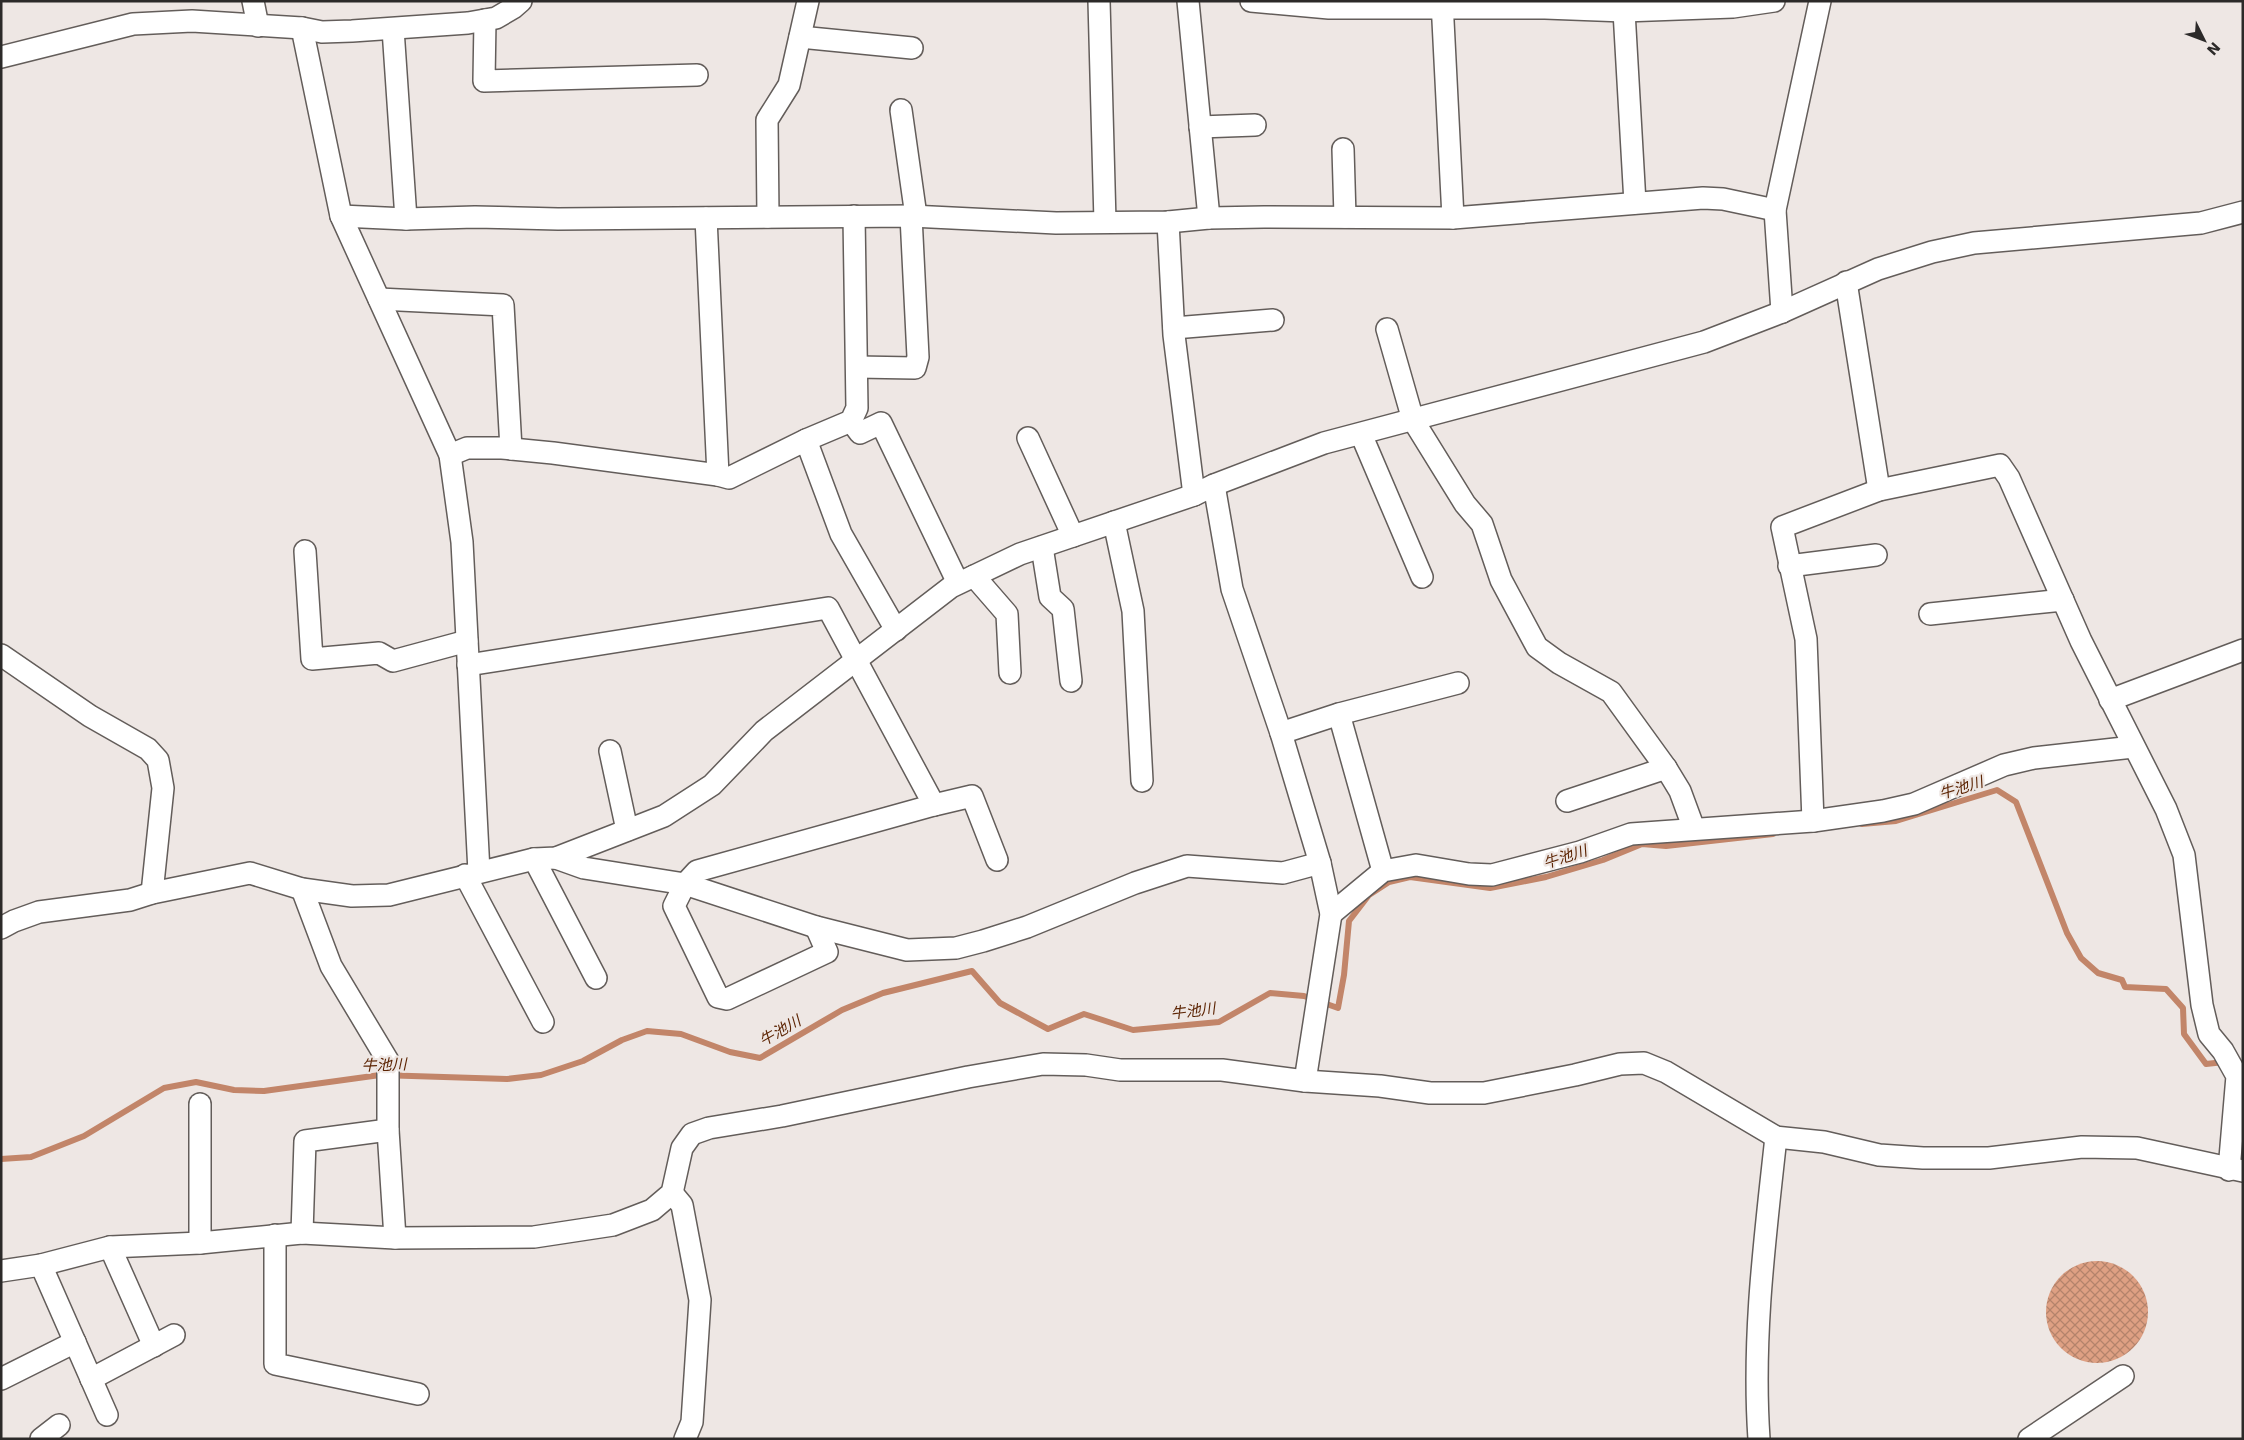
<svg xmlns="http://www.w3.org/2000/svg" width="2244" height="1440" font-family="'DejaVu Sans','Noto Sans JP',sans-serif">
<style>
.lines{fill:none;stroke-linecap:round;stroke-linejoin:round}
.stream{stroke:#c28569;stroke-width:6}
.building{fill:url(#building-cross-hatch)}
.minor-casing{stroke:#635d5a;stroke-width:24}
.minor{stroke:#fff;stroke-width:21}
.labels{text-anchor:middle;stroke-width:4.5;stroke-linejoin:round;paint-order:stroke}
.water-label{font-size:15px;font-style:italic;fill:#5c2403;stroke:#eee7e4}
</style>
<defs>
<pattern id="building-cross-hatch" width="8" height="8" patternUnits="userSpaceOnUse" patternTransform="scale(1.25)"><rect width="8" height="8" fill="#dea083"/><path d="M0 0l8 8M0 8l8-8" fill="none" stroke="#b4836b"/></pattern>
</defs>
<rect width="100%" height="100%" fill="#eee7e4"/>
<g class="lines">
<g class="stream">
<polyline points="1862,824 1896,821 1997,790 2016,802 2067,933 2081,958 2098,973 2122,980 2125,987 2166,989 2183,1008 2184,1034 2206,1064 2224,1062"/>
<polyline points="1,1159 31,1157 84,1136 164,1088 196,1082 234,1090 264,1091 380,1075 507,1079 541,1075 583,1061 622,1040 647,1031 681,1034 730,1052 760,1058 842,1010 883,993 972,971 1000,1003 1048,1029 1084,1014 1133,1030 1219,1022 1270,993 1304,996 1338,1008 1344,975 1349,921 1369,895 1389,882 1410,877 1490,888 1546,877 1603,860 1642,844 1666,846 1773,834"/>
</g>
</g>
<circle class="building" cx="2097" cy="1312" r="51"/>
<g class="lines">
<g class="minor-casing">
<g id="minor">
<polyline points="253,1 258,26"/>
<polyline points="1099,1 1105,222"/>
<polyline points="1188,1 1209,218"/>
<polyline points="1251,1 1329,8 1545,8 1624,11 1733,7 1774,1"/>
<polyline points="1442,1 1453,218"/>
<polyline points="1624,11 1635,203"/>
<polyline points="485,20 484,81 697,75"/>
<polyline points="302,28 341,216 450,455 462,542 479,872"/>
<polyline points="393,29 406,219"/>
<polyline points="800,37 912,48"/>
<polyline points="1,57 133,24 192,21 302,28 322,32 352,31 468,23 496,18 513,8 521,1"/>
<polyline points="901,110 916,216"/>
<polyline points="1200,127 1255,125"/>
<polyline points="1343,149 1345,217"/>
<polyline points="341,216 406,219 475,217 558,219 911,216 1056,223 1168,222 1209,218 1264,217 1453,218 1703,198 1723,199 1775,210"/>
<polyline points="768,217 767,120 789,85 808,1"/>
<polyline points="1168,222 1174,335 1194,495"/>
<polyline points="1846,282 1879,490"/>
<polyline points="379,299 503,305 511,449"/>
<polyline points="1782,312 1775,210 1820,1"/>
<polyline points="1174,328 1273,320"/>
<polyline points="1387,329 1413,420 1465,504 1482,524 1501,580 1537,647 1559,663 1611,692 1666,768 1680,791 1694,829"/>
<polyline points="857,367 915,368 918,357 911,216"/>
<polyline points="851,421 860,433 881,423 958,583"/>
<polyline points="1361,434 1422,577"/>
<polyline points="1028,438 1073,536"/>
<polyline points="806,440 851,421 857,408 854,216"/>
<polyline points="450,455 467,448 502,448 553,453 718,475 706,218"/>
<polyline points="718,475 729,478 806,440 841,534 896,630"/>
<polyline points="1214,485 1232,589 1281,733 1320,863 1331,914 1305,1081"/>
<polyline points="1114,522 1133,611 1142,781"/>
<polyline points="1042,547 1050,597 1063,609 1071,681"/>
<polyline points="305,551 312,659 379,653 393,661 467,641"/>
<polyline points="1789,566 1876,555"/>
<polyline points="974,576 1007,614 1010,673"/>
<polyline points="1930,614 2063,600"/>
<polyline points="1,655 90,716 148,749 158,760 163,788 152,893"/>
<polyline points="468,665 828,608 934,805 697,871 685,884 674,906 718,997 727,999 827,952 816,927"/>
<polyline points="2110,700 2243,650"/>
<polyline points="1339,714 1383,871"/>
<polyline points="1281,733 1339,714 1458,683"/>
<polyline points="610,751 627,830"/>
<polyline points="1567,801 1666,768"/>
<polyline points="934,805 972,796 997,860"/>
<polyline points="1813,821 1806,639 1782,527 1879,490 2000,465 2009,478 2081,641 2166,809 2184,855 2202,1005 2209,1034 2223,1051 2237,1076 2229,1170"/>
<polyline points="556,858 584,868 685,884 816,927 907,950 956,948 983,941 1027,927 1135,883 1187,866 1283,873 1320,863"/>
<polyline points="534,859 596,978"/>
<polyline points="465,875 543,1022"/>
<polyline points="302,889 331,966 388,1061 388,1130 395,1238"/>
<polyline points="1331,914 1383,871 1416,865 1469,874 1492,875 1580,852 1631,834 1813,821 1883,811 1914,804 2004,765 2034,758 2133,747"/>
<polyline points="1,928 14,921 39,912 130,900 152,893 250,873 302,889 352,896 389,895 534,859 556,858 664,816 712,785 764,731 951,587 1020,554 1194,495 1214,485 1324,443 1704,342 1782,312 1878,269 1932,252 1974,243 2201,223 2243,212"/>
<polyline points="672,1193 682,1205 700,1300 692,1422 685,1439"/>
<polyline points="302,1233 305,1141 388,1130"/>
<polyline points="275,1235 275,1364 418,1394"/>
<polyline points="200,1243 200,1104"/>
<polyline points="110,1247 154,1346"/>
<polyline points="41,1265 107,1415"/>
<polyline points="1,1271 41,1265 110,1247 200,1243 302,1233 395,1238 534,1237 613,1225 652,1210 672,1193 682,1148 692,1134 709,1128 782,1116 968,1077 1043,1064 1086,1065 1120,1070 1222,1070 1305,1081 1380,1086 1430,1093 1484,1093 1575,1075 1620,1064 1644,1063 1666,1072 1776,1137 1824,1142 1879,1155 1923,1158 1989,1158 2082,1147 2137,1148 2243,1171"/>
<polyline points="1,1379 75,1342"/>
<polyline points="91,1379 174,1335"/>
<polyline points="41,1439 59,1425"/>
<path d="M1759,1439C1752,1337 1765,1238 1776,1137"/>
<polyline points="2029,1439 2123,1376"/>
</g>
</g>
<use href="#minor" class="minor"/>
</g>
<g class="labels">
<g class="water-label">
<text transform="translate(1961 788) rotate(-17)" y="5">牛池川</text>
<text transform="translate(1565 857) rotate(-18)" y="5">牛池川</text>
<text transform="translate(1193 1011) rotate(-7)" y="5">牛池川</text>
<text transform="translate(780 1031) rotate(-30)" y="5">牛池川</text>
<text transform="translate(384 1065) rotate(-2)" y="5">牛池川</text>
</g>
</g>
<rect width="2244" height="1440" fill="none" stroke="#2c2a29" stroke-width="5"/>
<g transform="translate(2204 40) rotate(132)" stroke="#eee7e4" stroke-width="4" paint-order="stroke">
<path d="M0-4L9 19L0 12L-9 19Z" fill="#2c2a29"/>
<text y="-8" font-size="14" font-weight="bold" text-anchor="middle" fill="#2c2a29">N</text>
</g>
</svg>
